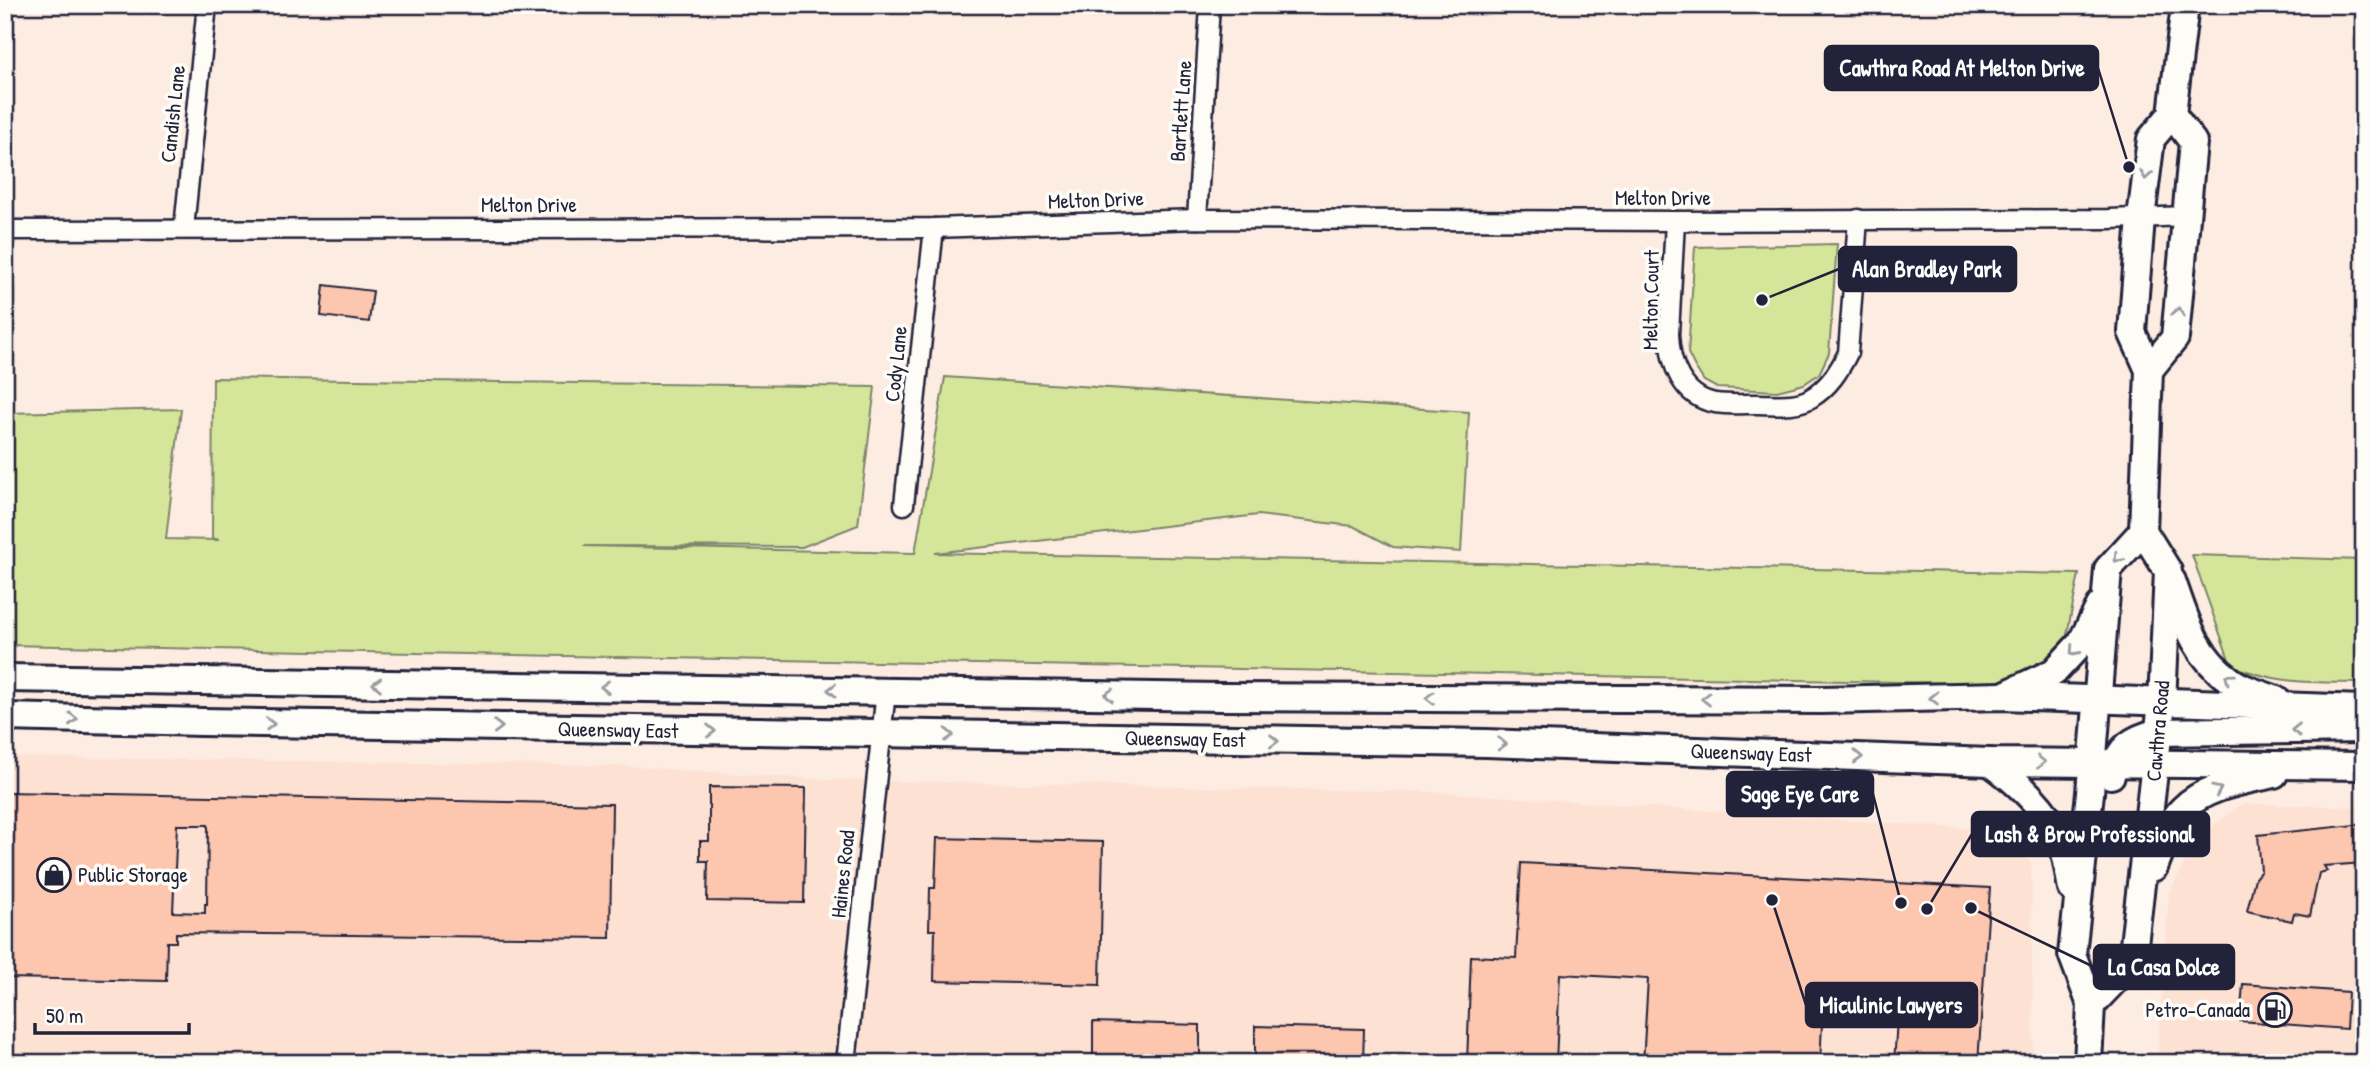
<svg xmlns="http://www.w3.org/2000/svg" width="2369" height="1068" font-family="'Patrick Hand',sans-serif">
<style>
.built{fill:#fde1d2}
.green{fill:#d5e69a;stroke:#7c846a;stroke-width:2}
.building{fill:#fcc6af;stroke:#22223b;stroke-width:2;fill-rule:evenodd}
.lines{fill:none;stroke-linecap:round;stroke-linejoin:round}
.street-casing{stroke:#22223b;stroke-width:23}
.secondary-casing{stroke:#22223b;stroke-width:32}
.street{stroke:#fdfcf7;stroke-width:18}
.secondary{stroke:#fdfcf7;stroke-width:26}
.oneway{stroke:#9a9aa2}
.labels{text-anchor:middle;stroke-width:7;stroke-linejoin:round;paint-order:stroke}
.street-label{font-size:21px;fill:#22223b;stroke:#fdfcf7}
.poi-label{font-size:21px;fill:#22223b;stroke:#fdfcf7;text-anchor:start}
.leader{fill:none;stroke:#22223b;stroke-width:2.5}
.callout-dot{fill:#22223b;stroke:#fdfcf7;stroke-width:2.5}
.callout{fill:#22223b;stroke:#22223b;stroke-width:2.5}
.callout-label{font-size:23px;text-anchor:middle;font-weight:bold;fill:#fff}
</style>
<rect width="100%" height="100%" fill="#fdece1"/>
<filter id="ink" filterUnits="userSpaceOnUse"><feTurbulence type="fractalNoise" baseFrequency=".0143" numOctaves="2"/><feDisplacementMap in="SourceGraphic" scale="14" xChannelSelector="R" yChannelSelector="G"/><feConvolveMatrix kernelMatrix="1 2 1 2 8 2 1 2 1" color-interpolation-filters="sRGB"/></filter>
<g filter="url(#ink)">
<g class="built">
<polygon points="5,757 620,766 826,780 1431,792 2015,832 2031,865 2033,1063 5,1063"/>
<polygon points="2241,804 2364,807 2364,1063 2157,1063 2169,894 2197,839"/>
</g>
<g class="green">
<polygon points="1837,244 1829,353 1819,374 1804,384 1777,391 1717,388 1704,381 1695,367 1688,353 1695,247"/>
<polygon points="945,377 1469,412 1461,552 1393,547 1353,526 1258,515 935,553 2079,574 2057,685 5,645 5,413 181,409 166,539 219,540 212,538 213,378 875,387 858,525 802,547 583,546 915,553"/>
<path d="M2192,555L2364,560V683C2315,682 2278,685 2231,665Z"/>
</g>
<g class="building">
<polygon points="324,285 373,291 369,322 321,316"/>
<polygon points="709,787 806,788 804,903 707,901 708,861 700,861 700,841 709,841"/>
<path d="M5,792L612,804L610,938L176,933V942H167L166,981L5,978ZM177,825H208L207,904H205V913L173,912Z"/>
<polygon points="2364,824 2364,863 2324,866 2327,871 2319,873 2310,916 2294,913 2292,921 2247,911 2255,878 2261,871 2258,835"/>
<polygon points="937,838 1103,842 1100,985 934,981 935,930 929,930 930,888 935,888"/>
<polygon points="1521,863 1990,888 1978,1063 1894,1063 1899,991 1824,986 1820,1063 1643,1063 1648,979 1560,974 1556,1063 1467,1063 1471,956 1516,958"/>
<polygon points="2243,984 2348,992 2346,1029 2240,1021"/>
<polygon points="1093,1022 1200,1025 1200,1063 1093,1063"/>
<polygon points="1255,1026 1364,1029 1363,1063 1255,1063"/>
</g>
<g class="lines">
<g class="street-casing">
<g id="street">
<polyline points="1197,219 1210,5"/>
<path d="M1675,221L1669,334C1670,364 1682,397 1715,403C1729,405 1745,404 1758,404C1776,404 1796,407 1811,398C1829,387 1839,371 1848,353L1858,219"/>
<polyline points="184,228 207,5"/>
<polyline points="5,230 934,228 1197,219 1675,221 2109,219 2187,216"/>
<polyline points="904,505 934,228"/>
<polyline points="846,1063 886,691"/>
</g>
</g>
<g class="secondary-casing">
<g id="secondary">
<polyline points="2149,370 2175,338 2193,142 2172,114"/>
<path d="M2172,581C2186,621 2194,654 2230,680C2242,690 2262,694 2276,700"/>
<polyline points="5,678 1221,697 1821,700 2002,696 2364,709"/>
<polyline points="2007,694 2054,672 2081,643 2100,606"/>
<polyline points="5,717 202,722 1486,743 1990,762 2364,766"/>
<path d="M1990,762C2019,783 2052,813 2064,850C2068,862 2069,875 2072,888"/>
<path d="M2111,775C2120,747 2131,739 2159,732L2364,729"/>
<path d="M2154,867C2162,849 2168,823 2183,809C2205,786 2244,781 2274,774"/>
<polyline points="2091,1005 2132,962 2162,703 2168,571 2143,531 2149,370 2132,332 2141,218 2151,139 2172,114 2185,5"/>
<polyline points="2088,1063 2091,1005 2072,954 2090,793 2108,569 2143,531"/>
</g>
</g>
<use href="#street" class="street"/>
<use href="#secondary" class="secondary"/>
</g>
<defs><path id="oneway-chevron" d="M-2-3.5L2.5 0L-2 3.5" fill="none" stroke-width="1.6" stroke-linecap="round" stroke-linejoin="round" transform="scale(1.75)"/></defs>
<g class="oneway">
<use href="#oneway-chevron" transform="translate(2146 175) rotate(98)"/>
<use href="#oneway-chevron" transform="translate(2178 312) rotate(-84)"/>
<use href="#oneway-chevron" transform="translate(2118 558) rotate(133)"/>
<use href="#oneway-chevron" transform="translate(2074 651) rotate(132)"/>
<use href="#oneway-chevron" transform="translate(2229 678) rotate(-144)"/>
<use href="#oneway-chevron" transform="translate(377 684) rotate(-179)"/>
<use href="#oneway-chevron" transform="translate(605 687) rotate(-179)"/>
<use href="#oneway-chevron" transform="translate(832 690) rotate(-179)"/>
<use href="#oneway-chevron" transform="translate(1109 695) rotate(-179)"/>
<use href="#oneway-chevron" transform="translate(1430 698) rotate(-180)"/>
<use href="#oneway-chevron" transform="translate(1934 698) rotate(179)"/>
<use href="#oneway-chevron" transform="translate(1706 699) rotate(-180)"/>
<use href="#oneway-chevron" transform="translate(73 719) rotate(2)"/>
<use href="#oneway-chevron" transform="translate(270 724) rotate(1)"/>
<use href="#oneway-chevron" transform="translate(498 727) rotate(1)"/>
<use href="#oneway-chevron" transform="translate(2296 730) rotate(179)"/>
<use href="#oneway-chevron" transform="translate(711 731) rotate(1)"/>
<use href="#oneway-chevron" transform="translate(949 735) rotate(1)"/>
<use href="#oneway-chevron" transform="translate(1274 741) rotate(1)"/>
<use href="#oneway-chevron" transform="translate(1502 744) rotate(2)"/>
<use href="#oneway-chevron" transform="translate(1858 757) rotate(2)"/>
<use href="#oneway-chevron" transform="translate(2041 762)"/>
<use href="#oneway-chevron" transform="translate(2217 790) rotate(-24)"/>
</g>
</g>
<defs>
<g id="shop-ring" transform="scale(1.75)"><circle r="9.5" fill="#fdfcf7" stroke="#22223b" stroke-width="1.5"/><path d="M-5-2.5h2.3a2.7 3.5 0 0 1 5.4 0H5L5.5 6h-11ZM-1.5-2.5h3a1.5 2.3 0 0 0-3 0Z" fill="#22223b"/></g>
<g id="fuel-ring" transform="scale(1.75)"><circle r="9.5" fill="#fdfcf7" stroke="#22223b" stroke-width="1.5"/><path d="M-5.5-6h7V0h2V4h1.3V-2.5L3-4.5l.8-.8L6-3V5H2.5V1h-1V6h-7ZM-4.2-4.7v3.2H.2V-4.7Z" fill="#22223b"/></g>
</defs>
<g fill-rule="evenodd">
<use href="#shop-ring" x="54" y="875"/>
<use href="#fuel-ring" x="2275" y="1010"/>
</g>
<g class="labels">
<g class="street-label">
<text transform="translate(1181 111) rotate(-86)" y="7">Bartlett Lane</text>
<text transform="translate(173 114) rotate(-84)" y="7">Candish Lane</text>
<text x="1663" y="205">Melton Drive</text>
<text transform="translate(1096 200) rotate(-2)" y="7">Melton Drive</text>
<text x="529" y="212">Melton Drive</text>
<text transform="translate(1651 300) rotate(-89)" y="7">Melton Court</text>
<text transform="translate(896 364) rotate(-84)" y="7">Cody Lane</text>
<text transform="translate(618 730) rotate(1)" y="7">Queensway East</text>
<text transform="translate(2158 731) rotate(-85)" y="7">Cawthra Road</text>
<text transform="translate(1185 739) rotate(1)" y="7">Queensway East</text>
<text transform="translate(1751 753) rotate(2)" y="7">Queensway East</text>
<text transform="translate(843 874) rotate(-84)" y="7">Haines Road</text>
</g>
<g class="poi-label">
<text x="78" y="882">Public Storage</text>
<text x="2250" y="1017" text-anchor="end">Petro-Canada</text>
</g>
</g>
<path class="leader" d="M2129 167L2098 68M1762 300L1839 269M1901 903L1873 794M1927 909L1972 834M1971 908L2094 967M1772 900L1806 1005"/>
<g class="callout-dot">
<circle cx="2129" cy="167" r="7"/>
<circle cx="1762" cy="300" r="7"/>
<circle cx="1901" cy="903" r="7"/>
<circle cx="1927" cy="909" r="7"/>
<circle cx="1971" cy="908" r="7"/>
<circle cx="1772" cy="900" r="7"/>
</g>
<g class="callout">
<rect x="1825" y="46" width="273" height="44" rx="7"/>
<rect x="1839" y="247" width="177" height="44" rx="7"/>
<rect x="1727" y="772" width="146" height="44" rx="7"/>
<rect x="1972" y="812" width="237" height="44" rx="7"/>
<rect x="2094" y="945" width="140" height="44" rx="7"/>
<rect x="1806" y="983" width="171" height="44" rx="7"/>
</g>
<g class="callout-label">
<text x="1962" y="76">Cawthra Road At Melton Drive</text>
<text x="1927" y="277">Alan Bradley Park</text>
<text x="1800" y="802">Sage Eye Care</text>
<text x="2090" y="842">Lash &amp; Brow Professional</text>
<text x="2164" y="975">La Casa Dolce</text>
<text x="1891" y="1013">Miculinic Lawyers</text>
</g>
<rect width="2369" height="1068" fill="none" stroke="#fdfcf7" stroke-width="28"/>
<rect x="14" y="14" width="2341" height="1040" fill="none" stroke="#22223b" stroke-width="2.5" filter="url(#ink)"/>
<path d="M35 1023v10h154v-10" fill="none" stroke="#22223b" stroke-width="3.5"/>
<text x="46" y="1023" font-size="21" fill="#22223b" stroke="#fdfcf7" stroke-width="5" paint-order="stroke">50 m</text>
</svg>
